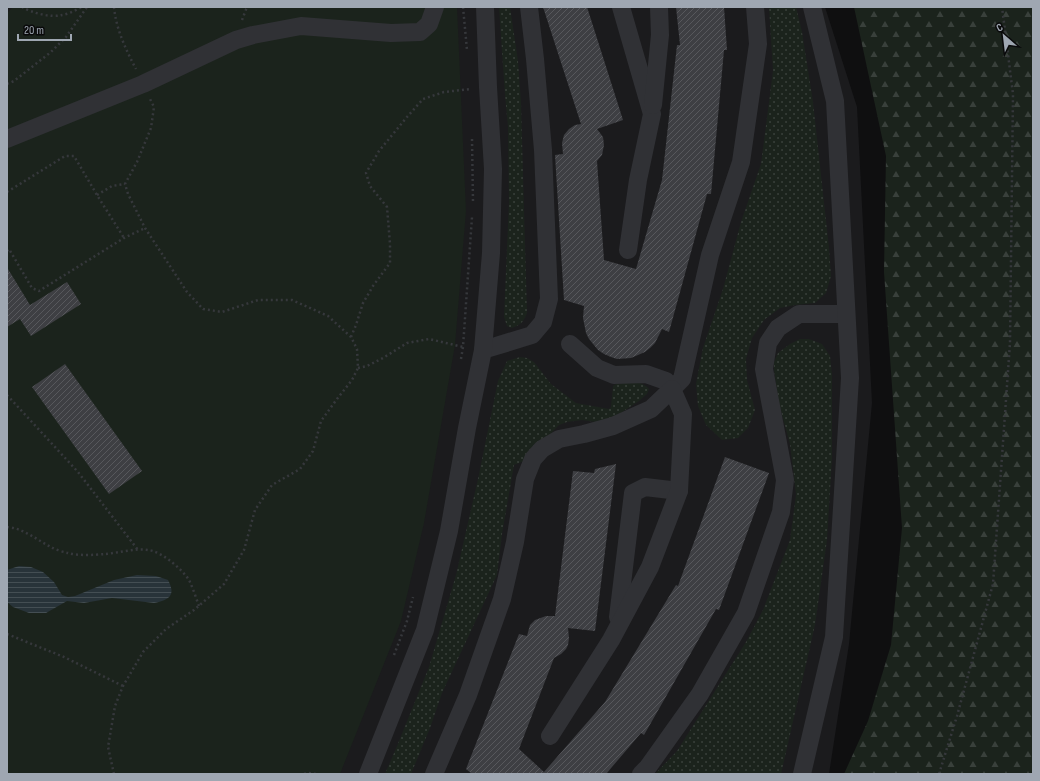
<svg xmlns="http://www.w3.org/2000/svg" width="1040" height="781" font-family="'Sofia Sans Condensed',sans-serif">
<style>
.built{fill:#1b1b1d}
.grass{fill:url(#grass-dots)}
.forest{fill:url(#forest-firs)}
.park{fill:#1b231c}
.water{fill:url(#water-rules)}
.building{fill:url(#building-hatch)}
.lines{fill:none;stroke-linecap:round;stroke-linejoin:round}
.path{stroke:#36383c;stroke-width:2.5;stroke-dasharray:2 3;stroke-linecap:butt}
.minor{stroke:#303135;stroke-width:18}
</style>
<defs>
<pattern id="grass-dots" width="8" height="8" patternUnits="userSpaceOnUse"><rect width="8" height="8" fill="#1b231c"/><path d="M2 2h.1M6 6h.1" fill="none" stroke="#39403b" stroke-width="1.8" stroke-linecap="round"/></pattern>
<pattern id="forest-firs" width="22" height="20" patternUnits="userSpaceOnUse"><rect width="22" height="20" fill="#1b231c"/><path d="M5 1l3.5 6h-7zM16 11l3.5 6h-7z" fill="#39403b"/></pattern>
<pattern id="water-rules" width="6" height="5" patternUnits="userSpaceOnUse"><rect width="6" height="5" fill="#283339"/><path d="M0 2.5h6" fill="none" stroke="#444e53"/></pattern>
<pattern id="building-hatch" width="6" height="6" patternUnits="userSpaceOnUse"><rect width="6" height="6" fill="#3e3f43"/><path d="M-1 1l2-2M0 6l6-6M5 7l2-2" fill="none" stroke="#57585c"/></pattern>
</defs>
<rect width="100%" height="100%" fill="#0f0f10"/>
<polygon class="built" points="7,7 825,7 857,107 872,403 849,644 829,774 7,774"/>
<g class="grass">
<path d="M499,7H510L518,61L521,103L527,313C524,321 521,325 512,328L507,326L504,317L509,202L508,127L505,95Z"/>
<polygon points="769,7 796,7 802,32 813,102 829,248 831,276 826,293 815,303 795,305 780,308 764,320 752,338 746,359 747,380 755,410 748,428 738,438 722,440 706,425 698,406 696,384 703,348 723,289 741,222 761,164 773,71"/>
<polygon points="800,339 809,339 822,344 830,356 832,375 832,458 827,540 815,625 781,774 655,774 677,751 746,642 763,610 790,540 796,495 794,477 790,444 779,404 774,370 774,362 778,353 790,344"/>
<path d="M520,357L527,358L534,362L551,384L576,403L609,409L611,407L613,386L616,384C628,383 640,379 649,389L647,394L639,401L613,418L596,422L582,420L567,422L559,425L524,461L514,465L502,534L497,575L442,693L430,728L411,774H385L397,746L429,667L456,575L478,479L498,381L507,361Z"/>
</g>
<polygon class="forest" points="854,7 1033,7 1033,774 844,774 868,721 891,645 902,528 884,272 886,156"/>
<polygon class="park" points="13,7 457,7 466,211 455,345 424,523 401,621 340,774 7,774 7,13"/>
<path class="water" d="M19,566L31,567L43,572L54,582L62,595L68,597L75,596L114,580L137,575L156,576L168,580C176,595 170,600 154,603L112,598L84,603L67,601L46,613H29L13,607L7,602V570Z"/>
<g class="building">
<polygon points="543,7 587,7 623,120 597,129 603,137 604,145 602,155 597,161 604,260 636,269 662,180 677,45 680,45 676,7 724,7 727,50 724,50 711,194 707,194 669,332 662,329 655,343 650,348 645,352 631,358 617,359 611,357 604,354 598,350 589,339 586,333 583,318 584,306 564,300 555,155 563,154 562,143 564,135 569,129 575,125 581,124"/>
<polygon points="7,269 8,269 30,305 67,282 81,304 31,336 20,319 7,327"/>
<polygon points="65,364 142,471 109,494 32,387"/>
<polygon points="725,457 769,473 719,610 716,609 644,735 641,733 606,774 472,774 466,769 519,634 527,636 530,625 535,620 546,616 555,616 573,471 594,473 595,469 616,464 595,631 568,628 569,638 568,645 566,649 561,654 554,658 519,749 544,772 605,702 676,585 678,586"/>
</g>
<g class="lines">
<g class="path">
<path d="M22,7C32,13 51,18 62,15C69,14 76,10 82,7"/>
<path d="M114,7C116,29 126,50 136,69"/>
<polyline points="463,7 467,50"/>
<polyline points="242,20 247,7"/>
<polyline points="7,84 14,81 51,52 66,37 87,7"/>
<polyline points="472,139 473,202"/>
<polyline points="7,192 65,156 74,156 97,195 124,238"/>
<polyline points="97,195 112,186 125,184"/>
<polyline points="7,251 9,249 32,288 39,291 124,238 145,228"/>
<polyline points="351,337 356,325 363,303 373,286 390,263 390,244 387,207 370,186 366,173 379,151 407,117 423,99 444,92 471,89"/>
<polyline points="461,359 463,347 472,217"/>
<polyline points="358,368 367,366 383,358 407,343 429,339 463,347"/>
<polyline points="7,395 78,472 138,550"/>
<path d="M7,527C23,528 37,540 51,547C56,550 63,552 68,553C79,556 95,555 105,554C119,553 134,548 148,550C161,551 182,569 189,580C193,588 196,598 199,606"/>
<polyline points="7,634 64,657 123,686"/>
<polyline points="394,655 407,621 413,597"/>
<polyline points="114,774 108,747 115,706 123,686 143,652 166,629 194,610 224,584 244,550 255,510 272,485 300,469 313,451 321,421 337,399 352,380 358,368 357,349 351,337 328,316 292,300 258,300 222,312 203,309 187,292 145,228 128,194 125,184 137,162 151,128 154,107 150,99"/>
<polyline points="304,774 308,773 316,774"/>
<polyline points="939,774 957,716 993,584 1010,343 1013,94 1002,7"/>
</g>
<g class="minor">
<polyline points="621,7 652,114 638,180 628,250"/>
<polyline points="653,105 660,35 659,7"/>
<polyline points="7,139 143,84 236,40 253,35 301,26 391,33 420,32 429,24 435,7"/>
<polyline points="570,344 597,368 614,375 646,374 666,381 672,389 682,379 710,255 741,162 758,44 755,7"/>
<polyline points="483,350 532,335 543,322 549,299 543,150 535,59 529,7"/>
<polyline points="618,617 633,493 645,487 679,491"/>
<polyline points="368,774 425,630 449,531 467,428 483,350 491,253 493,169 488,87 485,7"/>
<polyline points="434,774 468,695 502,599 515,542 525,479 533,459 542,449 559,439 584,434 613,426 651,409 672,389 683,414 679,491 650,567 611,640 550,736"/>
<polyline points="641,774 648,767 700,694 746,613 781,512 785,480 764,369 768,343 778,328 799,314 846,314"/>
<polyline points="802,774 834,637 850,378 835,101 812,7"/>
</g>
</g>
<rect width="1040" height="781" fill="none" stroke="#9fa7b2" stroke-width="16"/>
<g transform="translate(1004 36) rotate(332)" stroke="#0a0a0b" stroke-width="3" paint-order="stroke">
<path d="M0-3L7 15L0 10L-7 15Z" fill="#9fa7b2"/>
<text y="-6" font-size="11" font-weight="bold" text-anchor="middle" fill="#9fa7b2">С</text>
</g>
<path d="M18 34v6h53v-6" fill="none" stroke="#9fa7b2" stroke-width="2"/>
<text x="24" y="34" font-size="12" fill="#9fa7b2" stroke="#0a0a0b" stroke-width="3" paint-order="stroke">20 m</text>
</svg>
